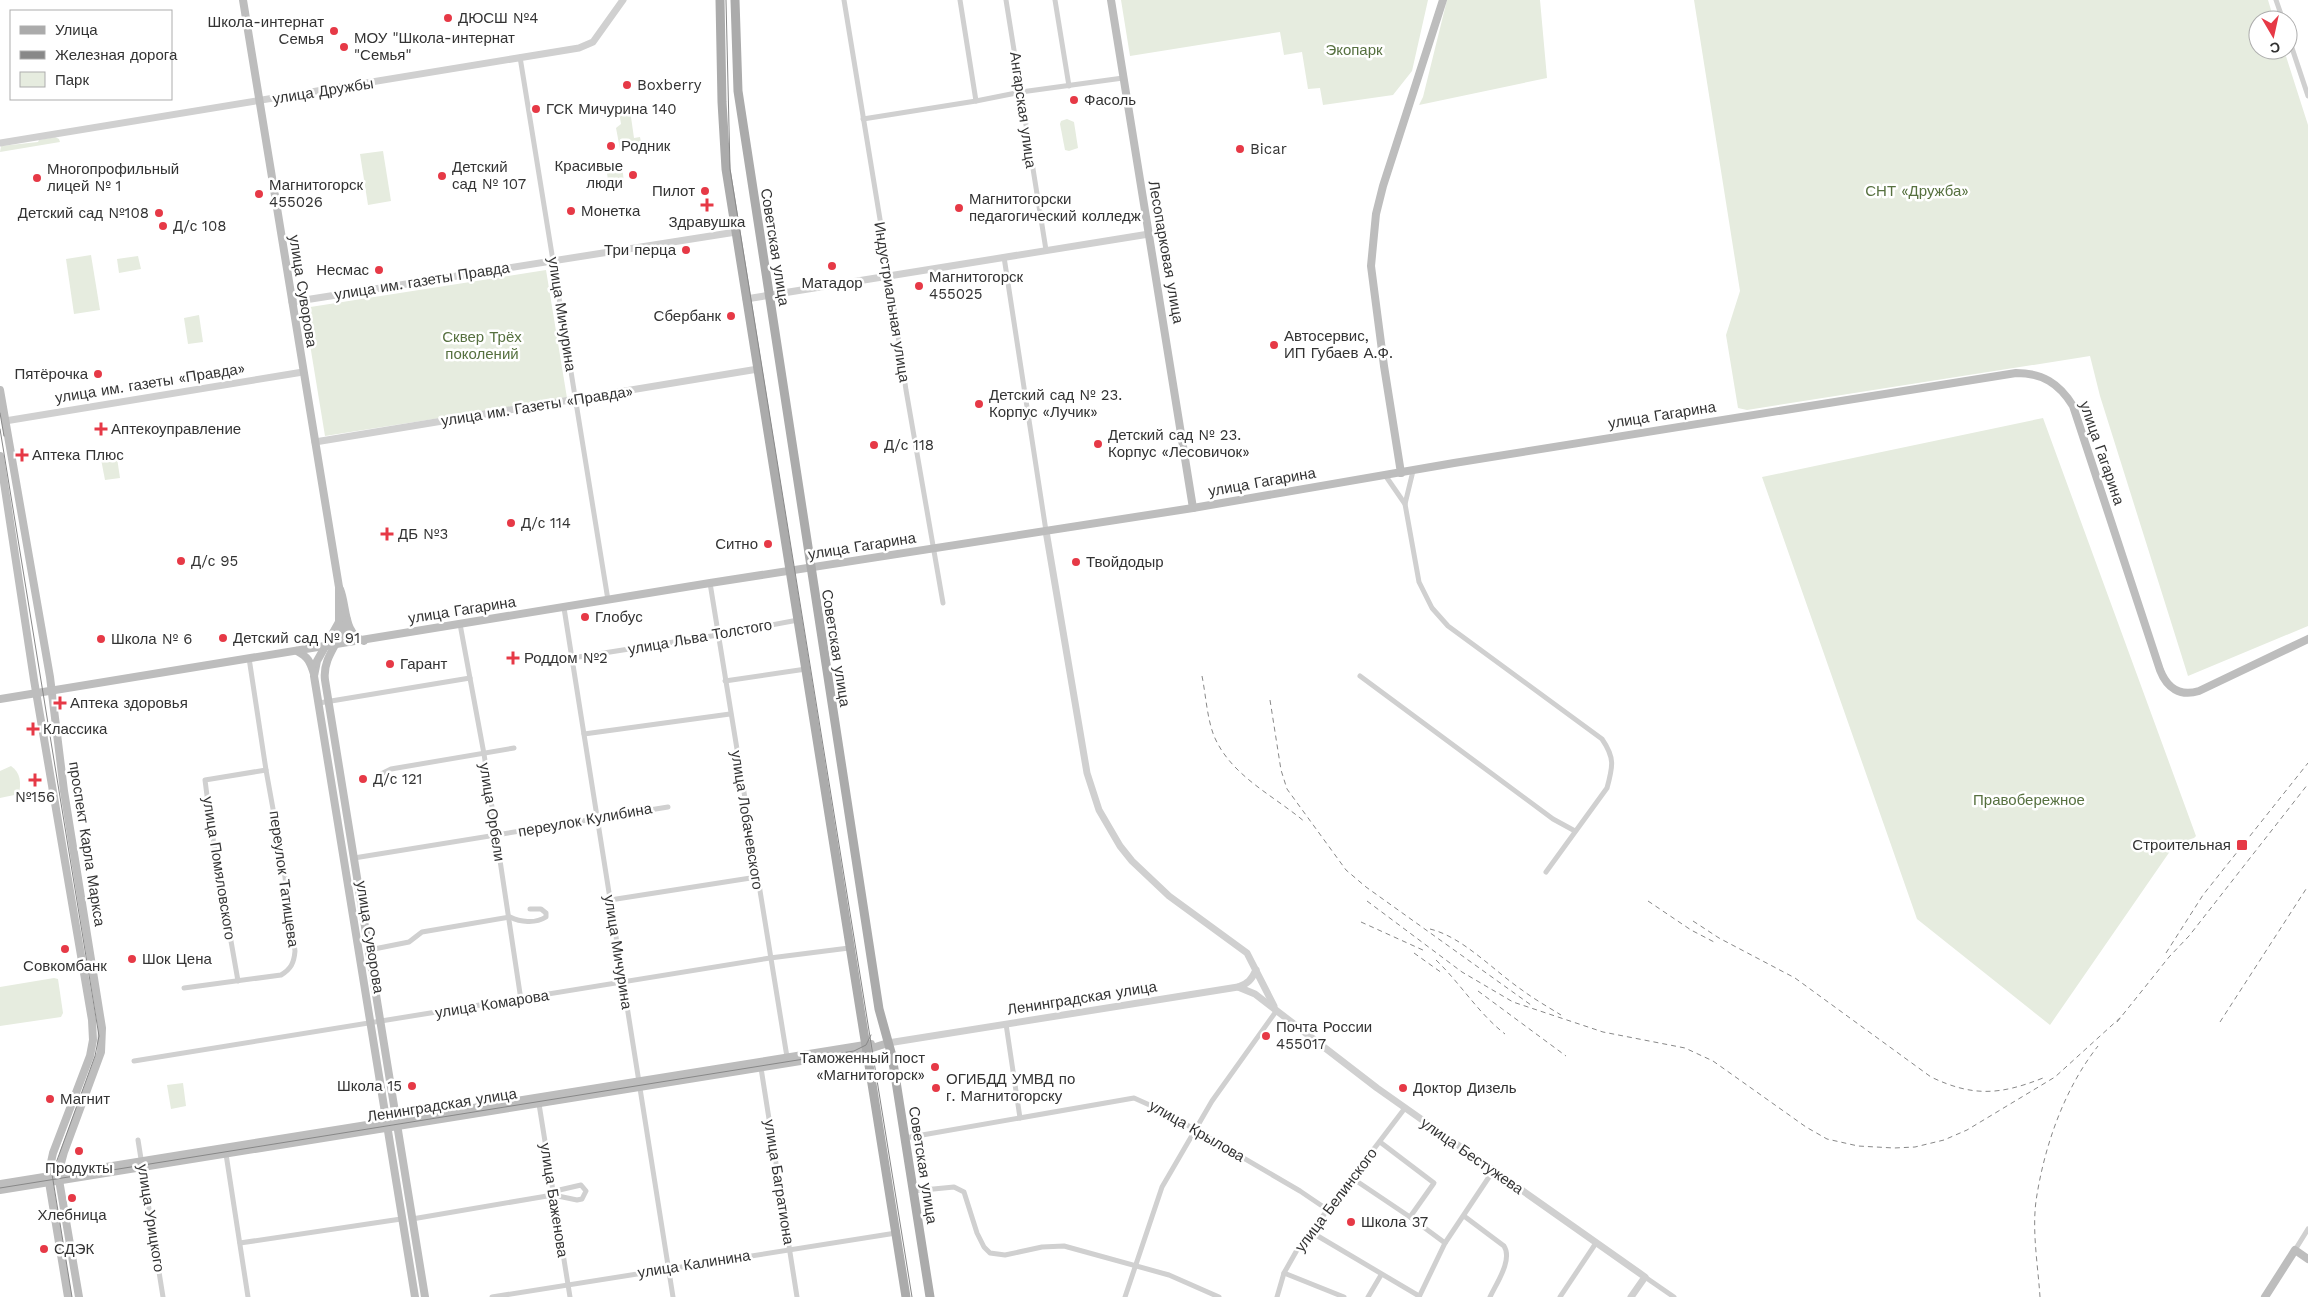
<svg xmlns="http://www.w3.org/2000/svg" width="2308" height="1297" font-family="'Work Sans',sans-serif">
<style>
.green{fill:#e6ecdf}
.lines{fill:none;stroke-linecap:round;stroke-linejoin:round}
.minor{stroke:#d0d0d0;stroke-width:5}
.tertiary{stroke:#d0d0d0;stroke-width:7}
.secondary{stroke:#bdbdbd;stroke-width:8}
.primary{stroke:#ababab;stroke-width:9}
.tram{stroke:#888;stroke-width:1}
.rail{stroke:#888;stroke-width:1;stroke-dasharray:5 4;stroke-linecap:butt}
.poi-dot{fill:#e63946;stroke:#fff;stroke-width:2}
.labels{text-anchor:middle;stroke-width:5;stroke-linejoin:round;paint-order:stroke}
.poi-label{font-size:15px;fill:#333;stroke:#fff;text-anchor:start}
.park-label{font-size:15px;fill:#56703f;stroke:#fff}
.street-label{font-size:15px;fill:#333;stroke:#fff}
</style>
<rect width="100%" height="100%" fill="#fff"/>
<g class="green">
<polygon points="1121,0 1428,0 1412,71 1393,95 1323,105 1320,88 1308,89 1302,52 1284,55 1280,32 1130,56"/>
<polygon points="1447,0 1540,0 1547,78 1419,105 1423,97"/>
<polygon points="1694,0 2268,0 2274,20 2258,20 2258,50 2284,50 2308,125 2308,626 2188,676 2100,396 2090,356 1747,410 1738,408 1726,335 1740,291"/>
<polygon points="622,104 630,110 634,138 640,137 641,142 630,144 630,147 620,149 616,128 621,124 618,105"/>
<polygon points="1067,119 1074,122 1078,148 1069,151 1065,150 1060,124 1061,121"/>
<polygon points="55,137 59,139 60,142 0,152 1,146 38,142 39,140"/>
<polygon points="383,151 391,201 368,205 360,154"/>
<polygon points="622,165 624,183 609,185 606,168"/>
<polygon points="91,255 100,310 74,314 66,259"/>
<polygon points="138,256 141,269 119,273 117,259"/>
<polygon points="546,270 567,398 325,436 304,308"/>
<polygon points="199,315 203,342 188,344 184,318"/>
<polygon points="2043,418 2196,836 2194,838 2175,844 2050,1025 1917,919 1762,477"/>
<polygon points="116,451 120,478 105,480 100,454"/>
<path d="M11,766C21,773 21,783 19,794L0,798V771Z"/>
<polygon points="54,978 58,979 63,1013 61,1017 0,1026 0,987"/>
<polygon points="183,1083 186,1106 171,1109 167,1085"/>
</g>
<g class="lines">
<g class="minor">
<polyline points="844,0 889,274 906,390 943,603"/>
<polyline points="960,0 976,101"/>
<polyline points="1006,0 1046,250"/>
<polyline points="1055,0 1069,86"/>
<polyline points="2276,0 2283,20"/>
<polyline points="2288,36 2308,96"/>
<polyline points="520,57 608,600"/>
<polyline points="863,119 976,101 1021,92 1123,78"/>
<polyline points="1004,257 1046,531"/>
<path d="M1413,471L1405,504L1419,582L1432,608L1448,626L1602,739C1615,758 1613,766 1607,788L1546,872"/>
<polyline points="1385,475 1405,504"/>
<polyline points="710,583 787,1057"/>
<polyline points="564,608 673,1297"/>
<polyline points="460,624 484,754 521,1000"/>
<polyline points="572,658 718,635 798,620"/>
<polyline points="1360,676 1553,819 1575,831"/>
<polyline points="725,681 806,669"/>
<polyline points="319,703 470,678"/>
<polyline points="584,734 730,714"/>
<polyline points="377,776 391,769 514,748"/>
<polyline points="354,858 668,807"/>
<polyline points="610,900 757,877"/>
<path d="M369,950L409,942L422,932L510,917C520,922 535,924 546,917V913L541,909H530"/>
<polyline points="238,981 211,827 205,780 266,770 249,658"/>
<path d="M184,988L281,975C291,969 294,963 295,951L284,870L266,770"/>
<polyline points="1006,1024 1020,1118"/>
<polyline points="134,1061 770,958 849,948"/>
<polyline points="761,1068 797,1297"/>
<polyline points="539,1104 570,1297"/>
<polyline points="905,1138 1134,1098 1163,1111 1300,1191 1328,1210"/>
<polyline points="138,1140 163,1297"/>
<polyline points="1380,1142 1434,1183 1410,1217 1445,1243"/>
<polyline points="226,1154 248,1297"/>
<polyline points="1352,1178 1410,1217"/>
<polyline points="913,1191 954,1187 964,1192 977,1233 984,1247 990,1253 1005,1255 1042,1247 1064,1246 1169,1275 1219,1297"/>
<path d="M1464,1216L1504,1246C1513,1260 1496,1284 1490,1297"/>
<polyline points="412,1219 553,1195 577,1200 582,1199 586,1191 581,1185 555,1191 553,1195"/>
<polyline points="1311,1232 1419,1296"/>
<polyline points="240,1243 401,1219"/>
<polyline points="2295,1250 2308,1229"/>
<polyline points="1284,1273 1344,1297"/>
<polyline points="1645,1277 1674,1297"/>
<polyline points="492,1297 896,1233"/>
<polyline points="1125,1297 1162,1187 1212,1101 1277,1010"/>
<polyline points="1277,1297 1284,1273 1297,1250 1405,1108"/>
<polyline points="1368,1297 1381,1275"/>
<polyline points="1419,1297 1445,1243 1493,1171"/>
<polyline points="1560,1297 1596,1243"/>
</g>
<g class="tertiary">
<polyline points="0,143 579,48 593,42 623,0"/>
<polyline points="746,299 1149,234"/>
<polyline points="292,302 736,232"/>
<polyline points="5,421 303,372"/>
<polyline points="315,442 758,369"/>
<polyline points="1046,531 1087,773 1099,810 1120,846 1132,861 1169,896 1247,953 1274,1006"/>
<path d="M1238,987C1248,984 1252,979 1256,970"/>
<polyline points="888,1043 1238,987 1255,994 1377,1088 1645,1277 1631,1297"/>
</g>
<g class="secondary">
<polyline points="243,0 339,587 339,622 317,661 314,676 415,1297"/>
<polyline points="1111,0 1193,508"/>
<polyline points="0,390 50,677 64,791 102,1028 101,1052 64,1152 58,1174 79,1297"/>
<polyline points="0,456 34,680 92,1020 93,1040 90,1056 53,1153 48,1176 68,1297"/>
<polyline points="1401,473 1384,366 1371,266 1376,214 1383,186 1443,0"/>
<path d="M340,589C347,606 343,634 364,641"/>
<path d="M347,620C341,641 322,657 325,680L425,1297"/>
<path d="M297,651C308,657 310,661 314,674"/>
<path d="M0,699L710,583L1193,508L1454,463L2016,373C2042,373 2059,383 2073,406L2160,670C2167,688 2180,697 2199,691L2308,639"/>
<polyline points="0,1184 871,1044"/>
<polyline points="0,1190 863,1051 888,1043"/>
<polyline points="2265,1297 2295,1250 2308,1259"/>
</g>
<g class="primary">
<polyline points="720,0 722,102 726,169 906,1297"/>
<polyline points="735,0 738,91 879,1009 892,1056 930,1297"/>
</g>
<g class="tram">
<polyline points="726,0 730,169 912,1297"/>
<polyline points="0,413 4,436"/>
<polyline points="0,429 99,1036 95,1056 52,1174 72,1297"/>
<polyline points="0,1188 854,1051 866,1045 871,1035"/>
</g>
<g class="rail">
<path d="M1202,676C1206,696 1207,718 1214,736C1231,776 1273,795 1305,822"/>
<polyline points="1270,700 1281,770 1287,789 1346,870 1366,887 1531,1005"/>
<polyline points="1367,901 1462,972 1513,1002 1603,1032 1685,1048 1713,1061 1806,1127 1827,1139 1858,1146 1894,1148 1915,1147 1944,1140 1967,1130 2055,1077 2121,1017"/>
<polyline points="1648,901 1691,930 1716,943"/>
<path d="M1693,921L1719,938L1795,978L1931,1077C1973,1097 2000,1095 2043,1078"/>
<polyline points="1361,922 1425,951"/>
<path d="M1430,929C1463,937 1494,971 1522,990C1534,999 1548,1007 1561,1015"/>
<polyline points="1414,953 1442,973"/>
<polyline points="2166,953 2203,895 2308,763"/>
<path d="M1436,960C1461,984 1478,1013 1505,1034"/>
<polyline points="1478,991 1566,1056"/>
<polyline points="2117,1022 2169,957 2189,936 2308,784"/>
<polyline points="2220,1022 2308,886"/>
<path d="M2040,1297C2038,1266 2032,1232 2036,1201C2044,1147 2064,1089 2098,1046"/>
</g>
</g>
<g class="poi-dot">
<circle cx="448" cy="18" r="5"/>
<circle cx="334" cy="31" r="5"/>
<circle cx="344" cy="47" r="5"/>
<circle cx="627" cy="85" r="5"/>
<circle cx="1074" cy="100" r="5"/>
<circle cx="536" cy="109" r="5"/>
<circle cx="611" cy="146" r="5"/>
<circle cx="1240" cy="149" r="5"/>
<circle cx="633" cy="175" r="5"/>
<circle cx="442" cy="176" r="5"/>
<circle cx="37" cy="178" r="5"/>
<circle cx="705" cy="191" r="5"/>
<circle cx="259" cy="194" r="5"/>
<path d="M704.5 197.5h5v5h5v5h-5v5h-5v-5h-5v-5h5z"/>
<circle cx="959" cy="208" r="5"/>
<circle cx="571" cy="211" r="5"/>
<circle cx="159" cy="213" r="5"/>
<circle cx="163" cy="226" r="5"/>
<circle cx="686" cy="250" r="5"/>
<circle cx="832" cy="266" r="5"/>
<circle cx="379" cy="270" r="5"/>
<circle cx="919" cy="286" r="5"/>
<circle cx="731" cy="316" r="5"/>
<circle cx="1274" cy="345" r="5"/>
<circle cx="98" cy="374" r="5"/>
<circle cx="979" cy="404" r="5"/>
<path d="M98.5 421.5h5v5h5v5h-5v5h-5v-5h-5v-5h5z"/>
<circle cx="1098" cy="444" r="5"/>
<circle cx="874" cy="445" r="5"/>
<path d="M19.5 447.5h5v5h5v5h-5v5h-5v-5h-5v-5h5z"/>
<circle cx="511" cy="523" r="5"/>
<path d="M384.5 526.5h5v5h5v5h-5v5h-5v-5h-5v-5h5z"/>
<circle cx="768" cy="544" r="5"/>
<circle cx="181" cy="561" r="5"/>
<circle cx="1076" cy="562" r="5"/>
<circle cx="585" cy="617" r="5"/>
<circle cx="223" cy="638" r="5"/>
<circle cx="101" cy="639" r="5"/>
<path d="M510.5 650.5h5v5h5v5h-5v5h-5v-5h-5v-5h5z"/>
<circle cx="390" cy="664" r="5"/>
<path d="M57.5 695.5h5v5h5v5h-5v5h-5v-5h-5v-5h5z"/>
<path d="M30.5 721.5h5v5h5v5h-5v5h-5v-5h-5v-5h5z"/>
<circle cx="363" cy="779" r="5"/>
<path d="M32.5 772.5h5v5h5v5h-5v5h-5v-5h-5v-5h5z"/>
<rect x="2236" y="839" width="12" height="12" rx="2.5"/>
<circle cx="65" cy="949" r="5"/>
<circle cx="132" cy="959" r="5"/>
<circle cx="1266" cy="1036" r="5"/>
<circle cx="935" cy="1067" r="5"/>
<circle cx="412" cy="1086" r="5"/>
<circle cx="936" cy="1088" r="5"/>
<circle cx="1403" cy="1088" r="5"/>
<circle cx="50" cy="1099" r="5"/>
<circle cx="79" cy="1151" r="5"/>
<circle cx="72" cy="1198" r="5"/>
<circle cx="1351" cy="1222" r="5"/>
<circle cx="44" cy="1249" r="5"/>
</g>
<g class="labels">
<g class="poi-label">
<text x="458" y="23">ДЮСШ №4</text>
<text x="324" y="27" text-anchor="end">Школа-интернат<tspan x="324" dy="17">Семья</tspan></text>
<text x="354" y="43">МОУ "Школа-интернат<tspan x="354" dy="17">"Семья"</tspan></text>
<text x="637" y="90">Boxberry</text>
<text x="1084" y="105">Фасоль</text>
<text x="546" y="114">ГСК Мичурина 140</text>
<text x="621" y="151">Родник</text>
<text x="1250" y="154">Bicar</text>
<text x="623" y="171" text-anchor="end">Красивые<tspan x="623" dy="17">люди</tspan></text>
<text x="452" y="172">Детский<tspan x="452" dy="17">сад № 107</tspan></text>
<text x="47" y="174">Многопрофильный<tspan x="47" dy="17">лицей № 1</tspan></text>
<text x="269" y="190">Магнитогорск<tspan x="269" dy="17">455026</tspan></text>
<text x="695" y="196" text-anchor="end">Пилот</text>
<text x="969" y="204">Магнитогорски<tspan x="969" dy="17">педагогический колледж</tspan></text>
<text x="581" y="216">Монетка</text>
<text x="149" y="218" text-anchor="end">Детский сад №108</text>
<text x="707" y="227" text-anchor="middle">Здравушка</text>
<text x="173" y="231">Д/с 108</text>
<text x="676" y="255" text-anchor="end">Три перца</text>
<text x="369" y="275" text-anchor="end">Несмас</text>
<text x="929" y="282">Магнитогорск<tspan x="929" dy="17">455025</tspan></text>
<text x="832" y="288" text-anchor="middle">Матадор</text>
<text x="721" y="321" text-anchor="end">Сбербанк</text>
<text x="1284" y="341">Автосервис,<tspan x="1284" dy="17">ИП Губаев А.Ф.</tspan></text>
<text x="88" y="379" text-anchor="end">Пятёрочка</text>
<text x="989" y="400">Детский сад № 23.<tspan x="989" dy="17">Корпус «Лучик»</tspan></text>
<text x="111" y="434">Аптекоуправление</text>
<text x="1108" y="440">Детский сад № 23.<tspan x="1108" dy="17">Корпус «Лесовичок»</tspan></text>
<text x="884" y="450">Д/с 118</text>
<text x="32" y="460">Аптека Плюс</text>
<text x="521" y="528">Д/с 114</text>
<text x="398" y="539">ДБ №3</text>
<text x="758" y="549" text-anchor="end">Ситно</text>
<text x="191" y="566">Д/с 95</text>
<text x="1086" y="567">Твойдодыр</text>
<text x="595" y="622">Глобус</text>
<text x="233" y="643">Детский сад № 91</text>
<text x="111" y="644">Школа № 6</text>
<text x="524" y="663">Роддом №2</text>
<text x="400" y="669">Гарант</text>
<text x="70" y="708">Аптека здоровья</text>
<text x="43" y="734">Классика</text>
<text x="373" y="784">Д/с 121</text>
<text x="35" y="802" text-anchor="middle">№156</text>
<text x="2231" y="850" text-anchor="end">Строительная</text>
<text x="142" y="964">Шок Цена</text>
<text x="65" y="971" text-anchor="middle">Совкомбанк</text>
<text x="1276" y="1032">Почта России<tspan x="1276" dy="17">455017</tspan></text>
<text x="925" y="1063" text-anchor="end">Таможенный пост<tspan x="925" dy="17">«Магнитогорск»</tspan></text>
<text x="946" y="1084">ОГИБДД УМВД по<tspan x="946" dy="17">г. Магнитогорску</tspan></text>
<text x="402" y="1091" text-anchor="end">Школа 15</text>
<text x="1413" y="1093">Доктор Дизель</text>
<text x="60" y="1104">Магнит</text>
<text x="79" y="1173" text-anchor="middle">Продукты</text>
<text x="72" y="1220" text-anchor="middle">Хлебница</text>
<text x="1361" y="1227">Школа 37</text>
<text x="54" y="1254">СДЭК</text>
</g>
<g class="park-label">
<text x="1354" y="55">Экопарк</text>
<text x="1917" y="196">СНТ «Дружба»</text>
<text x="482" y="342">Сквер Трёх<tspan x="482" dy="17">поколений</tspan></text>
<text x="2029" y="805">Правобережное</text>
</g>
<g class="street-label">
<text transform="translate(323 91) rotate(-9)" y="5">улица Дружбы</text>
<text transform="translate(1023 110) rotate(82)" y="5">Ангарская улица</text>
<text transform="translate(775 247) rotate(81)" y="5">Советская улица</text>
<text transform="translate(1166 252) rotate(80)" y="5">Лесопарковая улица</text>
<text transform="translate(422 281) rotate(-9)" y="5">улица им. газеты Правда</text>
<text transform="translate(303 291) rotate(81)" y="5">улица Суворова</text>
<text transform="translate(892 302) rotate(81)" y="5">Индустриальная улица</text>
<text transform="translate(562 314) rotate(81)" y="5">улица Мичурина</text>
<text transform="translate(150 383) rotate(-9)" y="5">улица им. газеты «Правда»</text>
<text transform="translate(537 406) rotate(-9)" y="5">улица им. Газеты «Правда»</text>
<text transform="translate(1662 415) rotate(-9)" y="5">улица Гагарина</text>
<text transform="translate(2102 453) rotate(71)" y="5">улица Гагарина</text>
<text transform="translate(1262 482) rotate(-10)" y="5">улица Гагарина</text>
<text transform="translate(862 546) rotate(-9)" y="5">улица Гагарина</text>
<text transform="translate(462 610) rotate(-9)" y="5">улица Гагарина</text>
<text transform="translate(700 637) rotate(-10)" y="5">улица Льва Толстого</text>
<text transform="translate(836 648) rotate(81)" y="5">Советская улица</text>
<text transform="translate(492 812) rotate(81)" y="5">улица Орбели</text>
<text transform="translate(585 820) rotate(-10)" y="5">переулок Кулибина</text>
<text transform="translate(747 820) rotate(81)" y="5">улица Лобачевского</text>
<text transform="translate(87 844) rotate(81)" y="5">проспект Карла Маркса</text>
<text transform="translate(219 868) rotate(81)" y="5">улица Помяловского</text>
<text transform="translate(284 879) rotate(82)" y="5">переулок Татищева</text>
<text transform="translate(370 937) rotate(81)" y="5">улица Суворова</text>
<text transform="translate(618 952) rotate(81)" y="5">улица Мичурина</text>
<text transform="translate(1082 998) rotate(-9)" y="5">Ленинградская улица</text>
<text transform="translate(492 1004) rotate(-9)" y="5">улица Комарова</text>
<text transform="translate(442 1105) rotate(-9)" y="5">Ленинградская улица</text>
<text transform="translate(1197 1131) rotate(30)" y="5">улица Крылова</text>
<text transform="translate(1472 1156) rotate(35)" y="5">улица Бестужева</text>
<text transform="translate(923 1165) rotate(81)" y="5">Советская улица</text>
<text transform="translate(779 1182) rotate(81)" y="5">улица Багратиона</text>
<text transform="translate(554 1200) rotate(81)" y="5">улица Баженова</text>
<text transform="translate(1336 1200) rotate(-53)" y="5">улица Белинского</text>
<text transform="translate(151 1218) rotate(81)" y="5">улица Урицкого</text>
<text transform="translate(694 1264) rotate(-9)" y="5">улица Калинина</text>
</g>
</g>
<rect x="10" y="10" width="162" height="90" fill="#ffffff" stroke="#adadad"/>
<rect x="20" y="26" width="25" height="8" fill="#ababab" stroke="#adadad"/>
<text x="55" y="35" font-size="15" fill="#333333">Улица</text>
<rect x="20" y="51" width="25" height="8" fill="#888888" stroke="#adadad"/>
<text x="55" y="60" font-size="15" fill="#333333">Железная дорога</text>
<rect x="20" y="72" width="25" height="15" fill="#e6ecdf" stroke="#adadad"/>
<text x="55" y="85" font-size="15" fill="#333333">Парк</text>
<g transform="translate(2273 35) rotate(171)"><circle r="24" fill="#ffffff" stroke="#adadad"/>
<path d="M0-4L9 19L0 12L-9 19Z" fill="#e63946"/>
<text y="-8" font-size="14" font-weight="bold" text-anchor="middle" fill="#333333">С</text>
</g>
</svg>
